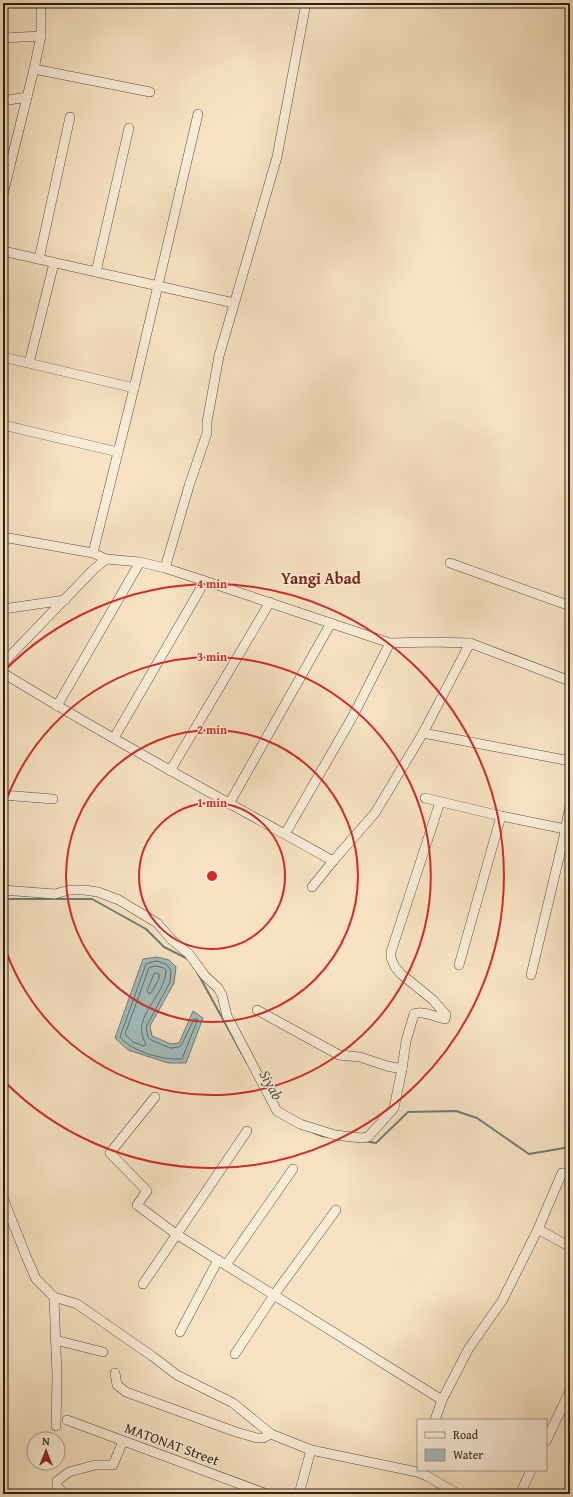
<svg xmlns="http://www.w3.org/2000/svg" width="573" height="1497" font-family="'Gentium Book Plus',serif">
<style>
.water{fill:#a1bcbd;stroke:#717d78}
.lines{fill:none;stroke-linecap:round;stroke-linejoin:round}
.shore{stroke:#666d67;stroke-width:1}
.stream{stroke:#717d78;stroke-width:2}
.minor-casing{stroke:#5d4f3e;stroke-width:10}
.minor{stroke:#faedd8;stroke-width:9}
.ring{fill:none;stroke:#d62828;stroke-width:2}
.labels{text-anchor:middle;stroke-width:3;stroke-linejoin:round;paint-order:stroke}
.street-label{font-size:14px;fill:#2a1e11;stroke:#faedd8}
.water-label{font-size:15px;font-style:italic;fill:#54554d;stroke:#faedd8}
.quarter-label{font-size:16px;font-weight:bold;fill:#7a1f14;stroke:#faedd8}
.centre{fill:#d62828;stroke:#faedd8;stroke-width:2}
.ring-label{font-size:12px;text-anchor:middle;font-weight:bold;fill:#d62828;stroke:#faedd8;stroke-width:3;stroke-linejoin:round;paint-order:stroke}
</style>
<rect width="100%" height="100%" fill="#f7e3c3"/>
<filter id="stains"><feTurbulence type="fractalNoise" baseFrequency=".005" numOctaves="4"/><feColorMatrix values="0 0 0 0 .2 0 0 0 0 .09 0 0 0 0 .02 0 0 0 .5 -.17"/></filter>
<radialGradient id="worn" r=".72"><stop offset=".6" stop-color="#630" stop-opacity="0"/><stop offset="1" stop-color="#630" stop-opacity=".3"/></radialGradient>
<polygon class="water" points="157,957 169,960 176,967 174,983 150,1026 152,1036 171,1044 179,1043 193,1011 203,1018 186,1063 168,1063 128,1050 115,1038 143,959"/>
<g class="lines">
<g class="shore">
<path d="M157,961L166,964L171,970L170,982L146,1027L148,1037L151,1040L170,1048L179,1047L182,1044L194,1019H197V1021L182,1059C162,1060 133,1052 120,1037L146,964Z"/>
<path d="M156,966L164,968L166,970C166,997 129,1017 146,1044L144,1046L133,1042L125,1034L149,968Z"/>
<polygon points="156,973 159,974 159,979 151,993 149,994 147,991 154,974"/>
</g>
<g class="stream">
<polyline points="3,899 92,899 146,929 164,947 188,959"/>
<polyline points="197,972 247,1063"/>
<polyline points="314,1133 322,1136 329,1137"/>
<polyline points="365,1141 376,1143 408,1112 456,1111 477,1118 529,1154 570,1147"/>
</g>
<g class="minor-casing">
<g id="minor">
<polyline points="3,38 41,36"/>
<polyline points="34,69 150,92"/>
<polyline points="3,101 27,97"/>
<polyline points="3,194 34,69 41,36 41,3"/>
<polyline points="3,251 234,303"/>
<polyline points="39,259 70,117"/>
<polyline points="96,272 129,128"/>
<polyline points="3,357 134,388"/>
<polyline points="29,363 54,263"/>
<polyline points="3,425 118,452"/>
<polyline points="3,537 93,553 106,559 140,562 165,568 205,581 390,643 432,642 470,643 570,681"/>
<polyline points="93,553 134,388 198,114"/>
<polyline points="450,563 570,606"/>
<polyline points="165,568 189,486 207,433 207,422 219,356 277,157 306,3"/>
<polyline points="3,609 65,600"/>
<polyline points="3,663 93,570 106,559"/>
<path d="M3,673C111,739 222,799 333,861"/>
<polyline points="57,706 140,562"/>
<polyline points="423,733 570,761"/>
<polyline points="114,738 205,581"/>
<polyline points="170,771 270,602"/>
<polyline points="3,795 53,799"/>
<polyline points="425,798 501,816 565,829"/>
<polyline points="229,804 331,623"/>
<polyline points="285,834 353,716 390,643"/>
<polyline points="312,887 333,861 375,813 423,733 470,643"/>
<polyline points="3,890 55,894 69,890 84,890 98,892 119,900 157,923 172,940 189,954 205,976 218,988 222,995 227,1016 277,1111 300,1124 335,1135 361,1138 368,1137 394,1108 402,1069"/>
<polyline points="459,965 501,816"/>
<polyline points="531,975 563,841 570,805"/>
<path d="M257,1010L339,1055L360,1057L387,1066L402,1069L406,1041L414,1014C421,1010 436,1017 445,1019L446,1015L433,1000L401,974L395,967L391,958V952L440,802"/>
<polyline points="155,1097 110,1153 147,1191 137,1205 176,1234 442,1400 435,1420"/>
<polyline points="3,1198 26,1256 36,1279 54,1297 77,1304 152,1356 177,1375 233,1403 271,1434 311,1450 417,1472 427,1476 458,1494"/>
<polyline points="538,1229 570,1247"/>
<polyline points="226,1265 293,1169"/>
<polyline points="143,1284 247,1131"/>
<polyline points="54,1297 57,1375 56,1426"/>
<polyline points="180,1332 218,1260"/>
<polyline points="55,1340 103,1352"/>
<polyline points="235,1354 274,1295 336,1210"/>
<polyline points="115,1373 117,1385 126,1392 236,1432 257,1438 263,1438 271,1434"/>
<polyline points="442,1400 469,1348 502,1301 538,1229 562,1173"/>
<polyline points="67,1420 267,1494"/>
<polyline points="546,1441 570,1391"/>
<polyline points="64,1494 57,1486 57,1481 69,1472 95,1465 113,1465 123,1441"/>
<polyline points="299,1494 311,1450"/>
<polyline points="520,1494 531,1470"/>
</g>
</g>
<use href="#minor" class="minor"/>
</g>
<g class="ring">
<circle cx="212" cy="876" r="73"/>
<circle cx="212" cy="876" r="146"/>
<path d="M3 810A219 219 0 1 1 3 942"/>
<path d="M4 671A292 292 0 1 1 4 1081"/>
</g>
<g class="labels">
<g class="street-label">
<text transform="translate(172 1444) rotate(20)" y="5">MATONAT Street</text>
</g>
<g class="water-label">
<text transform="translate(271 1085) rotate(61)" y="5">Siyab</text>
</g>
<g class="quarter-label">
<text x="321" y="584">Yangi Abad</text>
</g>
</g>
<circle cx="212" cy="876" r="6" class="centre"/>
<g class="ring-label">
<text x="212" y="588">4 min</text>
<text x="212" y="661">3 min</text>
<text x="212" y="734">2 min</text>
<text x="212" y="807">1 min</text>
</g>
<rect width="573" height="1497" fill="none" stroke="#f7e3c3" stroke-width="16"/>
<rect x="4" y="4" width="565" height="1489" fill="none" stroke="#2a1e11" stroke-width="2"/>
<rect x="8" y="8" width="557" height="1481" fill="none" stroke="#2a1e11"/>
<rect x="417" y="1419" width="130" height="52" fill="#faedd8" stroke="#a79a88"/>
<rect x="425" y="1432" width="20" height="6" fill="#faedd8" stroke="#a79a88"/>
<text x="453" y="1439" font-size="12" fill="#2a1e11">Road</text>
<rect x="425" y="1449" width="20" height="12" fill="#a1bcbd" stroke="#a79a88"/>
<text x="453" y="1459" font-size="12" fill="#2a1e11">Water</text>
<g transform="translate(46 1451)"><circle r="19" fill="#faedd8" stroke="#a79a88"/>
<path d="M0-3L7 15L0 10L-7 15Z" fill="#8f2418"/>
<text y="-6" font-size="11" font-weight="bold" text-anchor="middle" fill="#2a1e11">N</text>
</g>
<rect width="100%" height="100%" filter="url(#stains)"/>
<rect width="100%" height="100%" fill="url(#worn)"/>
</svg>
